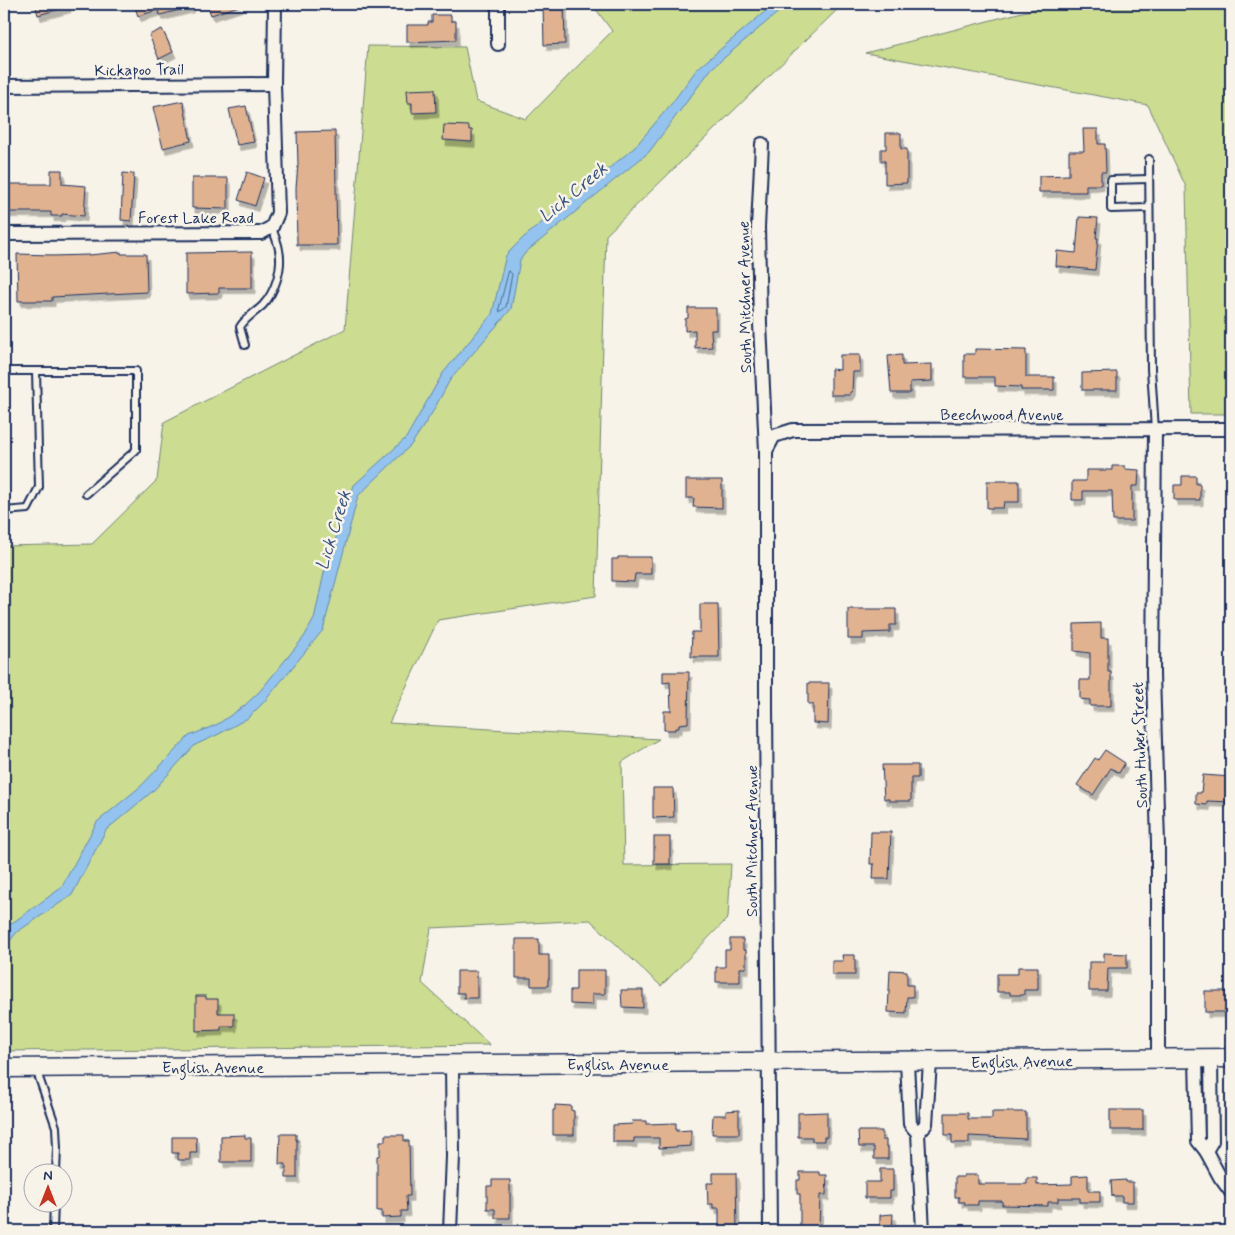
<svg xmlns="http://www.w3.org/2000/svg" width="1235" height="1235" font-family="Mynerve,sans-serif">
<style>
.green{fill:#ccdc90;stroke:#748677}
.water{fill:#93c3ee;stroke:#6388b4}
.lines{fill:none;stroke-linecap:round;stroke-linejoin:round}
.shore{stroke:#4b6a98;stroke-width:1}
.building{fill:#e0b290;stroke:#1b2f5e;filter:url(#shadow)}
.lane-casing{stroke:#1b2f5e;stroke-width:10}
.street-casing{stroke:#1b2f5e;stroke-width:16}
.secondary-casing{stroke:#1b2f5e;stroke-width:21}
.lane{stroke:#f7f3e8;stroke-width:6}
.street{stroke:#f7f3e8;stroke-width:12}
.secondary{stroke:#f7f3e8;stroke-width:18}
.labels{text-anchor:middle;stroke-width:5;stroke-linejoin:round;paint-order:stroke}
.street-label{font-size:16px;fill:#1b2f5e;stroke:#f7f3e8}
.water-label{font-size:18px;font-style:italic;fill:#395482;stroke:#f7f3e8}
</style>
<defs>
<filter id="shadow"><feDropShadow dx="3" dy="5.5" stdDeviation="0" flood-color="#0004"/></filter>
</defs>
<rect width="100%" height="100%" fill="#f7f3e8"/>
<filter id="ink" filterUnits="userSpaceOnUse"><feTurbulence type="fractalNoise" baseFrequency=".02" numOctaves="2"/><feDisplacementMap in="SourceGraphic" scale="10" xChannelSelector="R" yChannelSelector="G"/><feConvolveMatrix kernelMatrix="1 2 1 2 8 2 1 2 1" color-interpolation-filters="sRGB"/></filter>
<g filter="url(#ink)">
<g class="green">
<polygon points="592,4 843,4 606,235 596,596 438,620 389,723 659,739 622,762 624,865 731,864 728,918 661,986 590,920 431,928 422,983 490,1045 4,1051 4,546 92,544 157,480 164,422 345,329 368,46 465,47 476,101 526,119 612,31"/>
<polygon points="1053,4 1231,4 1231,414 1191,414 1186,187 1148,105 865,53"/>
</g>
<polygon class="water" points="774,4 788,4 712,68 649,152 526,252 520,260 511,309 450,380 432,413 411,445 358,496 323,630 264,702 248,718 219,734 195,745 153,791 106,830 72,895 17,932 9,942 4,956 4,934 8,926 61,888 97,822 141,786 189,736 218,724 244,706 260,691 304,637 314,619 324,573 354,485 406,438 443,373 492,314 506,255 524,237 634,148 672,103 697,69"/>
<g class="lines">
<polygon class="shore" points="509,271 512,274 506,307 500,312 499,309"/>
</g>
<g class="building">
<polygon points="35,4 67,4 68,7 38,15"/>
<polygon points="134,4 190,4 191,7 160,15 158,10 138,16"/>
<polygon points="207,4 239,4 239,6 211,15"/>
<polygon points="543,4 564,4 565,44 544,45"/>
<polygon points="432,15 451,15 451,21 456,21 456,40 407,42 407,25 428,25 428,22 432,22"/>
<polygon points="162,29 173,52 159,59 149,35"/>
<polygon points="435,89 436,112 412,113 412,103 408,103 407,90"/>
<polygon points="183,101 191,141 163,148 153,107"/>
<polygon points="246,106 254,142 237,145 229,109"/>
<polygon points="444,125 469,126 469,130 472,130 472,142 443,140"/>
<polygon points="1083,129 1098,129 1098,144 1105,144 1106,172 1101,172 1101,185 1086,185 1086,192 1039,192 1039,176 1069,175 1069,151 1084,151"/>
<polygon points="335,131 337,245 297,245 296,188 298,164 297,132"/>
<polygon points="886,133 901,133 901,149 907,149 907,183 885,184 885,161 881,161 881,149 886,149"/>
<polygon points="51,170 62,170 62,184 86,186 84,216 62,214 62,216 51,216 51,212 4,212 4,184 51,184"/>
<polygon points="247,172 264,178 255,206 238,200"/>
<polygon points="123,173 134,174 131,221 121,220"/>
<polygon points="192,178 228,178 228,209 192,208"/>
<polygon points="1079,217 1098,218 1096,238 1098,238 1095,270 1056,266 1057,251 1076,253"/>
<polygon points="121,252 121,254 146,254 147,292 52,297 52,301 18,301 17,254 51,255 51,256 89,255"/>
<polygon points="252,252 252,288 219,288 219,293 186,294 186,253"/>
<polygon points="688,308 716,308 716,330 711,330 712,347 695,348 695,330 685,331 685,319 688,318"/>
<polygon points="975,349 1026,350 1026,377 1054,377 1054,390 1021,390 1021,387 995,386 995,377 964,377 964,354 975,354"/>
<polygon points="840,355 860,355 860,372 853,372 852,392 850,392 850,395 831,395 831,369 840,370"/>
<polygon points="902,355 902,365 932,364 932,381 910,382 910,393 891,393 888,356"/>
<polygon points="1117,372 1117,390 1082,390 1082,373"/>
<polygon points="1112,466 1125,466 1125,469 1139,470 1138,486 1132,486 1132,521 1113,521 1112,491 1083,491 1083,500 1072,500 1072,481 1086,481 1086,470 1112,470"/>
<polygon points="1182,476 1196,476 1196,484 1200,484 1200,500 1174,500 1174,485 1182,485"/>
<polygon points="686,480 722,480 722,508 693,507 694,498 686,498"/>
<polygon points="987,481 1019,481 1019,502 1004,502 1003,508 987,508"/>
<polygon points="618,557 651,557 651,574 635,574 634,582 612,581 612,559 618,559"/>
<polygon points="700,604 718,604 719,657 691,657 692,632 700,632"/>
<polygon points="848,609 896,609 896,625 890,625 890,632 863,633 863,639 848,639"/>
<polygon points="1101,623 1101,638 1108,638 1108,672 1111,672 1111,706 1090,706 1090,700 1080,699 1080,680 1090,680 1090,653 1074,651 1074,624"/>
<polygon points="663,672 689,672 688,723 679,724 679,728 675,728 675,730 664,730 664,711 671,711 670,682 663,683"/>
<polygon points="808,683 829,683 828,724 813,723 813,704 808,704"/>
<polygon points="1105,750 1125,763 1119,773 1111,768 1093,795 1077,785 1095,758 1098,760"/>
<polygon points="882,765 918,765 918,778 911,778 911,801 889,801 889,799 884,799"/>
<polygon points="1203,775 1231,777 1231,802 1207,801 1207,805 1196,804 1196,793 1201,793"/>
<polygon points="653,788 673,788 674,817 653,818"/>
<polygon points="871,832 891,832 889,879 873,879 874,864 870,864"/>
<rect x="654" y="837" width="16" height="27"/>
<polygon points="516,939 539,939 539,955 549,955 549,979 548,979 548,986 531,986 531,978 516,978"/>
<polygon points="730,939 743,939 743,950 746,950 746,968 740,968 740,982 716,982 716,967 725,967 725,950 730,950"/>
<polygon points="1104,953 1127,954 1127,968 1108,968 1107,991 1089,991 1089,962 1104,962"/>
<polygon points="842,955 855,955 855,975 832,975 832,961 843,961"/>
<polygon points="1018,967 1038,967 1038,990 1024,990 1024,995 1010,995 1010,992 997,992 997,974 1018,974"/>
<polygon points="576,970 605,970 605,994 592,994 592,1005 570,1004 570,990 576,990"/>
<polygon points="890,970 907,971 907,985 913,985 913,997 907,997 906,1013 888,1012"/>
<polygon points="457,971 477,971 477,998 464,998 464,993 457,993"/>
<polygon points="621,990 643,990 643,1008 622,1007"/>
<rect x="1205" y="991" width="22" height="21"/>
<polygon points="196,996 206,996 206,999 218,999 218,1013 234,1013 234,1026 221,1026 221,1030 196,1031"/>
<polygon points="555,1105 571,1106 571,1110 574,1111 574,1135 553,1135 553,1110 555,1110"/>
<polygon points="739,1110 739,1134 712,1134 713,1115 726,1115 726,1111"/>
<rect x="1110" y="1110" width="33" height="20"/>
<polygon points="827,1112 827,1137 824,1137 824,1141 812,1141 812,1137 798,1137 798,1113"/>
<polygon points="992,1112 1026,1112 1026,1139 969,1136 969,1143 952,1143 952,1135 945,1135 945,1113 968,1113 968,1119 992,1119"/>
<polygon points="632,1121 646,1121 646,1124 676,1123 676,1131 691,1130 691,1146 659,1148 659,1138 634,1138 634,1142 613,1142 613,1125 633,1124"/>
<polygon points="858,1131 882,1131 882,1140 886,1140 886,1147 888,1147 888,1159 874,1159 874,1147 859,1147"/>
<polygon points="280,1134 296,1134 296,1140 297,1140 297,1178 286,1178 286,1164 279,1164"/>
<polygon points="245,1135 245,1138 251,1138 251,1162 221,1162 221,1136"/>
<polygon points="385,1135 404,1135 404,1141 409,1141 410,1196 406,1196 407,1211 401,1211 401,1217 382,1218 382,1211 377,1211 377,1156 380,1155 380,1141 385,1141"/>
<polygon points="172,1137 196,1137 197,1153 190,1153 190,1160 178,1160 178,1153 172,1153"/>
<polygon points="880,1169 893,1169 893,1191 890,1191 890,1198 865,1198 865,1182 880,1182"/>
<polygon points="800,1172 820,1172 820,1175 827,1175 826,1195 820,1195 819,1231 800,1231 800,1194 797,1194 797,1180 800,1180"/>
<polygon points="713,1173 736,1173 737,1231 719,1231 719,1208 713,1208 713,1204 708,1204 707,1183 713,1183"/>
<polygon points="964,1175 978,1175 978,1184 1027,1184 1027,1178 1037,1178 1037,1185 1072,1184 1072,1176 1088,1175 1088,1191 1100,1191 1100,1202 1080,1202 1080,1198 1058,1198 1058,1202 1048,1202 1048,1206 1002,1205 1002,1201 978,1201 978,1205 965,1205 965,1202 959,1202 959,1197 955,1197 955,1177 964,1177"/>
<polygon points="492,1180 510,1180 510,1218 495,1218 495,1209 487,1209 487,1186 492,1186"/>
<polygon points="1126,1180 1126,1182 1133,1182 1133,1202 1122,1202 1122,1196 1112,1196 1111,1181"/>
<polygon points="893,1214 892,1231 880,1231 880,1215"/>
</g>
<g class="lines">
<g class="lane-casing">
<g id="lane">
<polyline points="1149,159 1151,369 1155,430"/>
<polyline points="1149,179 1111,180 1111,209 1149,208"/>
<path d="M245,345L240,327C246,317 255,313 263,305C275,292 283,268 279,250C278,242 274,235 272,227"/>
<polyline points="4,371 136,371 136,450 86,494"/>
<polyline points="4,511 28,509 39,487 36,371"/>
<polyline points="36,1069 56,1127 57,1148 56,1172"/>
<polyline points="53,1231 54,1202"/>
</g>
</g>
<g class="street-casing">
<g id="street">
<polyline points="498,44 498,4"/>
<polyline points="4,86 274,84"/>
<polyline points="762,144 758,227 760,324 766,451"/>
<polyline points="4,234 261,233 272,227 278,213 274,84 275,4"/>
<polyline points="1155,430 1153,674 1158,843 1158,1059"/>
<polyline points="1196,1059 1198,1141 1206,1151 1220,1177 1231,1192"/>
<polyline points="907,1062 910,1124 918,1133 923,1231"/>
<polyline points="918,1133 926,1124 930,1062"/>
<polyline points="1206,1151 1212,1141 1211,1059"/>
<polyline points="450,1231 453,1156 452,1065"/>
<polyline points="770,1231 766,707 766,451 774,436 793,430 1231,429"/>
</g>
</g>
<g class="secondary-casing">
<polyline id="secondary" points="4,1068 1231,1058"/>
</g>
<use href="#lane" class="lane"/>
<use href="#street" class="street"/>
<use href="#secondary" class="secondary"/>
</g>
</g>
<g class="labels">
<g class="street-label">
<text transform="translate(139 69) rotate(-1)" y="6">Kickapoo Trail</text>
<text x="196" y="223">Forest Lake Road</text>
<text transform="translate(744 297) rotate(-91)" y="6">South Mitchner Avenue</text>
<text x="1002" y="420">Beechwood Avenue</text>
<text transform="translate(1139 745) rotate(-92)" y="6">South Huber Street</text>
<text transform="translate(751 841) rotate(-90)" y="6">South Mitchner Avenue</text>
<text transform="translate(1022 1061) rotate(-1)" y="6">English Avenue</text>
<text x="618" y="1070">English Avenue</text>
<text x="213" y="1073">English Avenue</text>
</g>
<g class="water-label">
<text transform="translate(573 192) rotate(-40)" y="6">Lick Creek</text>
<text transform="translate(333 530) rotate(-73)" y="6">Lick Creek</text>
</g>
</g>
<rect width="1235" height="1235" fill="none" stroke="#f7f3e8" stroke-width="20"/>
<rect x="10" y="10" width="1215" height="1215" fill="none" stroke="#1b2f5e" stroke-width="2" filter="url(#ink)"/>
<g transform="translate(48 1188)"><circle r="24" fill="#f7f3e8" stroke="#9fa5b1"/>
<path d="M0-4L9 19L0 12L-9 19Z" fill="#c8321e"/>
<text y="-8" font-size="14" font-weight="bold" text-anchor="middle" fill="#1b2f5e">N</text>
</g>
</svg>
